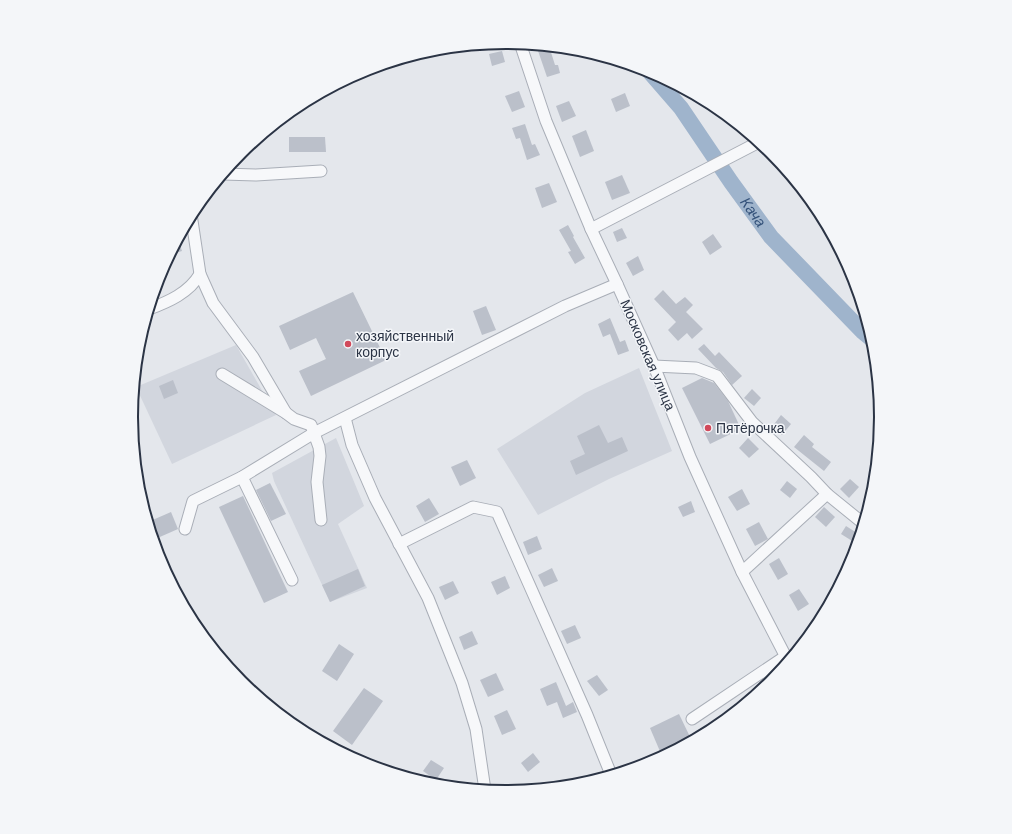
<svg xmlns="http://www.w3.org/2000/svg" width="1012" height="834" font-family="Arial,sans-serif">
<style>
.built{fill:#d2d6de}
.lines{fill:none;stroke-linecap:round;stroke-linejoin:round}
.river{stroke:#9fb4cc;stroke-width:16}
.building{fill:#bbc0ca}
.minor-casing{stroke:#a9aeb7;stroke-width:13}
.path{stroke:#c2c5cb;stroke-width:1.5;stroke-dasharray:3 3;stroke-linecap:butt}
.minor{stroke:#f7f8fa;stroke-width:11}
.poi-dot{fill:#d1495b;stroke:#f4f6f9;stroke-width:1.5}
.labels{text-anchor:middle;stroke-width:3;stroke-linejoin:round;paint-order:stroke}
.poi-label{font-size:14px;fill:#2b3445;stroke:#f4f6f9;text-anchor:start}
.street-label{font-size:14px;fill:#2b3445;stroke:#f4f6f9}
.water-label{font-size:15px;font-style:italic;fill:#34527a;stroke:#f4f6f9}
.rim{fill:none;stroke:#2b3445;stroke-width:2}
</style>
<rect width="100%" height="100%" fill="#e4e7ec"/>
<g class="built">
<polygon points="236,345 276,415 172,464 136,387"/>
<polygon points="639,368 672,451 609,479 538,515 497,449 585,393"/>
<polygon points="336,438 364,506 338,524 367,588 330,602 274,481 272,473"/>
</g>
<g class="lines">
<path class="river" id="s1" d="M648,70L681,108L731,182L771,237L862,331L873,340"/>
</g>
<g class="building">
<polygon points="536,45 549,46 555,65 558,65 560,73 547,77"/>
<polygon points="502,51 505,62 492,66 489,54"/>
<polygon points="519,91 525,107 512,112 505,96"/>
<polygon points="625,93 630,106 616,112 611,99"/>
<polygon points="569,101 576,116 562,122 556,106"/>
<polygon points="525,124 532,145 535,144 540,155 527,160 520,138 516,139 512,128"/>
<polygon points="586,130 594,151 580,157 572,136"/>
<polygon points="289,137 325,137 326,152 289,152"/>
<polygon points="622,175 630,193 612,200 605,182"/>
<polygon points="549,183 557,202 542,208 535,188"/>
<polygon points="568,225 574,236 573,237 585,258 575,264 568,252 571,251 559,230"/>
<polygon points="622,228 627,238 617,242 613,232"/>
<polygon points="713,234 722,247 710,255 702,242"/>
<polygon points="178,239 182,251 169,255"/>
<polygon points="638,256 644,270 633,276 626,263"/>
<polygon points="663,290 676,304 685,297 693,305 686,312 703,329 692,339 687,333 678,341 668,330 676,322 654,299"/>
<polygon points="353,292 386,360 311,396 299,371 326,359 316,338 290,350 279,326"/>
<polygon points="486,306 496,330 482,335 473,311"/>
<polygon points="610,318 620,342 625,340 629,351 618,355 610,334 603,337 598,324"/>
<polygon points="704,344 715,356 719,352 742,376 732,385 723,372 716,368 698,349"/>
<polygon points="702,378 714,383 728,401 741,429 710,444 682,388"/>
<polygon points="173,380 178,393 164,399 159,386"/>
<polygon points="752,389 761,398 754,406 744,398"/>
<polygon points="781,415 791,424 782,435 772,427"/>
<polygon points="599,425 608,443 622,437 628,451 576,475 570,461 585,454 577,436"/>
<polygon points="804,435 814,444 812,447 831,462 824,471 794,447"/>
<polygon points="748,438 759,449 749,458 739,448"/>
<polygon points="467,460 476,478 460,486 451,467"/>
<polygon points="850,479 859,487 849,498 840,489"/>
<polygon points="787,481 797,489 790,498 780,490"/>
<polygon points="270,483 286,514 271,521 256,490"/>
<polygon points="742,489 750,504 737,511 728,497"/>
<polygon points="243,496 288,592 264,603 219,507"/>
<polygon points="429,498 439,514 425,522 416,506"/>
<polygon points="691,501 695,512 683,517 678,507"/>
<polygon points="824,507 835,517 826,527 815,517"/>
<polygon points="171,512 178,529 153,540 148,522"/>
<polygon points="759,522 768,539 755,546 746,529"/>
<polygon points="846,526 860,535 857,544 841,534"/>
<polygon points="537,536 542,549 528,555 523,542"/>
<polygon points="779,558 788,574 778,580 769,564"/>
<polygon points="552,568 558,581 544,587 538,575"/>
<polygon points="358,569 365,586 330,602 322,585"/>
<polygon points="505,576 510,588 497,595 491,582"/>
<polygon points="453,581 459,593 445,600 439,587"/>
<polygon points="799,589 809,604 798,611 789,595"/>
<polygon points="575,625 581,638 567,644 561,631"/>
<polygon points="472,631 478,644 464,650 459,637"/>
<polygon points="339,644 354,654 337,681 322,671"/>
<polygon points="496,673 504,690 488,697 480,680"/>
<polygon points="597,675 608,690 599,696 587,681"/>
<polygon points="556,682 566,706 573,702 577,712 563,718 557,702 547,706 540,689"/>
<polygon points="364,688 383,701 352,745 333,731"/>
<polygon points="507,710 516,729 502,735 494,716"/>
<polygon points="679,714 692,741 662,756 650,728"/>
<polygon points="533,753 540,762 528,772 521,763"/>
<polygon points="431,760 444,768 436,780 423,771"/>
</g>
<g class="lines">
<g class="minor-casing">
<g id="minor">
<polyline points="520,43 546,121 591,229 617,284 654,366 690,457 742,572 788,661"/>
<polyline points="223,174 256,175 321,171"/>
<polyline points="191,214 200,274 213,303 253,357 286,413"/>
<polyline points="591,229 759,142"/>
<path d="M149,309C168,302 189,293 200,274"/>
<polyline points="654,366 696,368 717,376 752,422 811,477 827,494 864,524"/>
<polyline points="222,374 286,413 294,419 311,425 319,447 320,456 317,482 321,520"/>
<polyline points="345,418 352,445 375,498 428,598 462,683 476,729 485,790"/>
<polyline points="242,477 292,580"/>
<polyline points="185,529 193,501 242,477 314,433 565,306 617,284"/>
<polyline points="399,544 473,507 497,512 587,715 610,772 613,775"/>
<polyline points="742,572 827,494"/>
<polyline points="692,719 786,656"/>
</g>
</g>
<polyline class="path" points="708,102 718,115 728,117"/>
<use href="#minor" class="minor"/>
</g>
<g class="poi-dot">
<circle cx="348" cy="344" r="4"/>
<circle cx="708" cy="428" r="4"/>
</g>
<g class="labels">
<g class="poi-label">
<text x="356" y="341">хозяйственный<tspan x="356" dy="16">корпус</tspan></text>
<text x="716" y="433">Пятёрочка</text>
</g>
<g class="street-label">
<text transform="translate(648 355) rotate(67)" y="5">Московская улица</text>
</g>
<g class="water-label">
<text dy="5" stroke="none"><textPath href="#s1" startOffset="177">Кача</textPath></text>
</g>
</g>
<path d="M0 0H1012V834H0ZM138 417a368 368 0 1 1 736 0a368 368 0 1 1-736 0Z" fill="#f4f6f9" fill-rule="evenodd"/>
<path class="rim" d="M138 417a368 368 0 1 1 736 0a368 368 0 1 1-736 0Z"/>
</svg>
